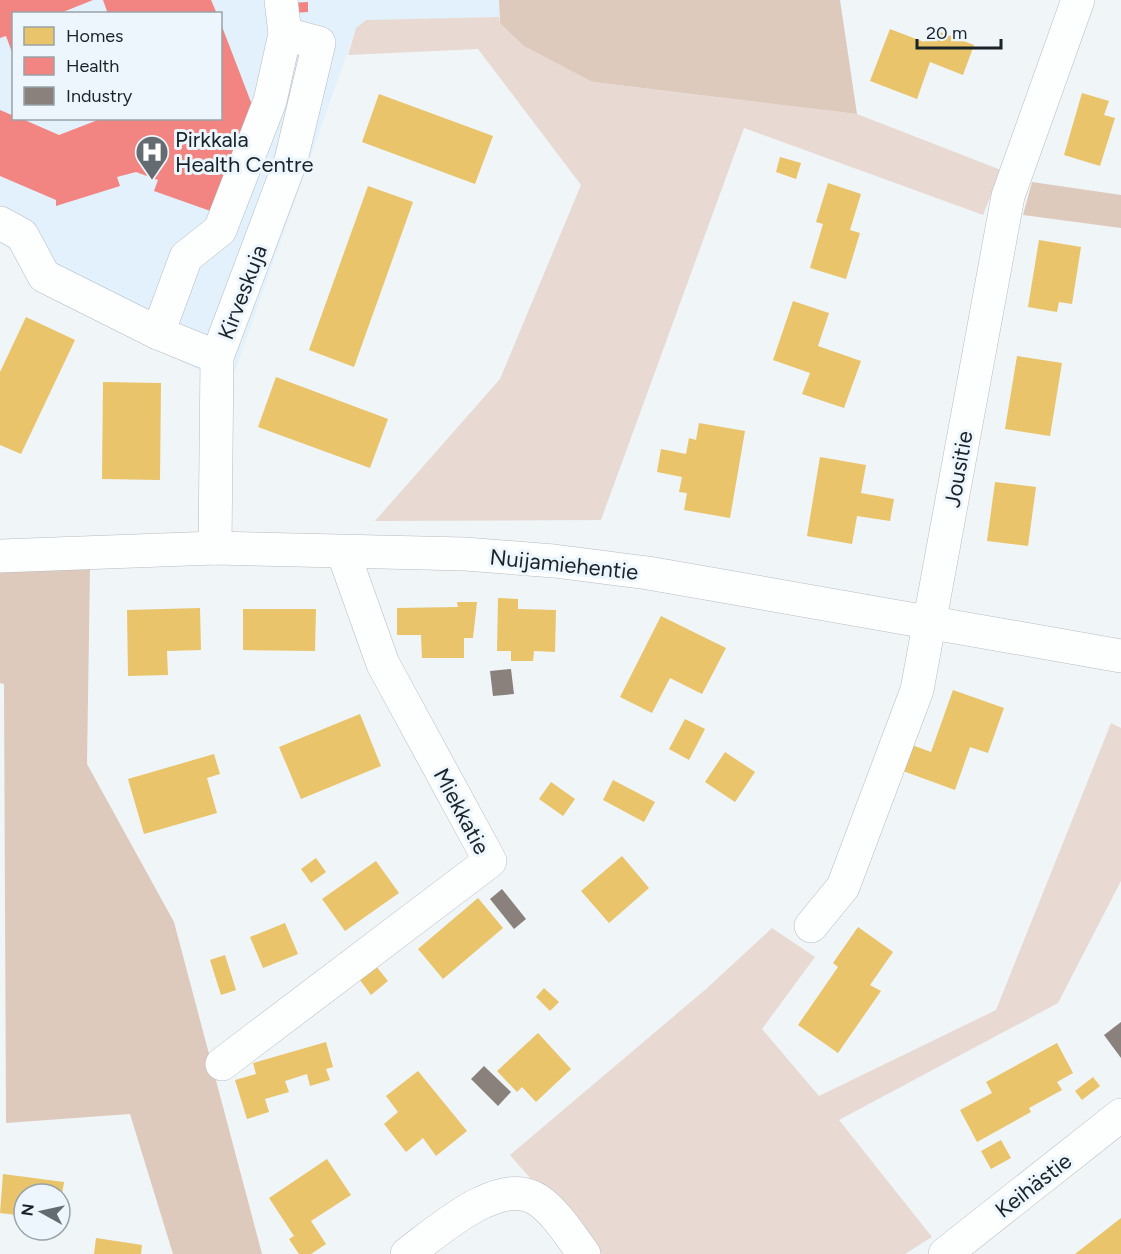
<svg xmlns="http://www.w3.org/2000/svg" width="1121" height="1254" font-family="Figtree,sans-serif">
<style>
.built{fill:#e2f1fc;fill-rule:evenodd}
.green{fill:#e8dad2}
.forest{fill:#dec9bd}
.homes{fill:#e9c46a}
.health{fill:#f28482}
.industry{fill:#8a817c}
.lines{fill:none;stroke-linecap:round;stroke-linejoin:round}
.minor-casing{stroke:#b6bcc0;stroke-width:34}
.minor{stroke:#fdfefe;stroke-width:33}
.labels{text-anchor:middle;stroke-width:6;stroke-linejoin:round;paint-order:stroke}
.poi-label{font-size:22px;fill:#1a2328;stroke:#ecf6fc;text-anchor:start}
.street-label{font-size:22px;fill:#1a2328;stroke:#ecf6fc}
</style>
<rect width="100%" height="100%" fill="#f0f5f8"/>
<path class="built" d="M0,0H499V17L366,20L356,28L232,379L203,372L57,302L41,291L11,250L0,243ZM14,14H220V118H14Z"/>
<g class="green">
<polygon points="499,17 500,23 593,82 857,114 1001,170 983,215 744,128 601,520 375,521 500,379 581,185 478,49 348,55 356,28 366,20"/>
<polygon points="1111,723 1121,728 1121,881 1058,1003 839,1120 932,1237 905,1254 596,1254 510,1155 706,989 772,928 815,957 762,1029 819,1096 996,1010"/>
</g>
<g class="forest">
<polygon points="499,0 840,0 857,114 593,82 524,46 500,23"/>
<polygon points="1032,182 1121,195 1121,228 1023,215"/>
<polygon points="90,567 87,764 174,922 262,1254 173,1254 130,1114 6,1123 4,684 0,683 0,569"/>
</g>
<g class="homes">
<polygon points="930,28 974,45 963,75 930,62 917,99 870,81 890,29 924,42"/>
<polygon points="1082,93 1109,101 1104,115 1115,118 1100,166 1064,155"/>
<polygon points="379,94 493,136 475,184 362,142"/>
<polygon points="780,157 801,163 796,179 776,172"/>
<polygon points="828,183 861,194 850,230 860,233 846,279 810,268 823,224 816,222"/>
<polygon points="368,186 413,202 354,367 309,350"/>
<polygon points="1039,240 1081,247 1072,304 1059,302 1057,312 1028,307"/>
<polygon points="793,301 829,313 818,346 861,361 844,408 802,394 810,373 773,360"/>
<polygon points="26,317 75,340 21,454 0,445 0,372"/>
<polygon points="1017,356 1062,363 1050,436 1005,429"/>
<polygon points="276,377 388,419 370,468 258,427"/>
<polygon points="103,382 161,383 160,480 102,479"/>
<polygon points="699,423 745,431 730,518 684,510 687,493 679,492 682,477 657,472 661,449 686,454 689,438 696,440"/>
<polygon points="820,457 866,465 861,493 894,499 890,521 857,516 852,544 807,536"/>
<polygon points="995,482 1036,487 1028,546 987,541"/>
<polygon points="498,598 518,599 518,609 556,610 555,652 534,651 533,661 511,661 511,651 497,651"/>
<polygon points="457,602 477,602 473,638 464,638 464,658 422,658 421,635 397,635 397,608 458,607"/>
<polygon points="200,608 201,650 167,651 168,675 128,676 127,610"/>
<polygon points="243,609 316,609 315,651 243,650"/>
<polygon points="661,616 726,648 702,694 670,678 652,713 620,697"/>
<polygon points="953,690 1004,708 988,753 970,747 955,790 903,771 912,745 931,752"/>
<polygon points="360,714 381,766 301,799 279,747"/>
<polygon points="685,719 705,729 689,760 669,749"/>
<polygon points="725,752 755,772 735,802 705,782"/>
<polygon points="214,754 220,774 207,778 217,813 144,834 128,779"/>
<polygon points="613,780 655,802 644,822 603,800"/>
<polygon points="551,782 575,799 563,816 539,799"/>
<polygon points="622,856 649,888 609,923 581,891"/>
<polygon points="316,858 326,872 311,883 301,869"/>
<polygon points="376,861 399,893 345,931 322,899"/>
<polygon points="478,898 503,928 443,979 418,949"/>
<polygon points="285,923 298,954 263,968 250,937"/>
<polygon points="858,927 893,952 870,985 881,991 838,1053 798,1025 838,967 833,963"/>
<polygon points="225,955 236,990 221,995 210,960"/>
<polygon points="376,966 388,981 371,995 360,980"/>
<polygon points="544,988 559,1002 550,1011 536,997"/>
<polygon points="538,1033 571,1069 536,1102 522,1087 517,1092 497,1071"/>
<polygon points="326,1042 333,1067 326,1069 330,1080 310,1086 307,1074 285,1081 289,1092 265,1099 269,1112 247,1119 235,1080 256,1074 253,1063"/>
<polygon points="1057,1043 1073,1073 1057,1082 1062,1090 1029,1108 1031,1112 977,1142 960,1110 992,1093 986,1082"/>
<polygon points="418,1071 467,1131 436,1156 423,1138 406,1152 384,1124 398,1112 386,1096"/>
<polygon points="1093,1077 1100,1086 1082,1100 1075,1091"/>
<polygon points="1001,1140 1011,1158 991,1169 981,1151"/>
<polygon points="327,1159 351,1195 311,1221 326,1244 311,1254 299,1254 289,1239 294,1236 269,1198"/>
<polygon points="3,1174 64,1182 61,1201 60,1194 24,1194 24,1216 0,1213"/>
<polygon points="1121,1218 1121,1254 1075,1254"/>
<polygon points="96,1238 142,1245 141,1254 94,1254"/>
</g>
<g class="health">
<polygon points="0,0 93,0 58,14 14,14 13,55 6,36 0,38"/>
<polygon points="103,0 211,0 217,14 108,14"/>
<polygon points="308,2 308,12 291,13 290,3"/>
<polygon points="221,24 254,110 216,213 154,191 158,180 136,172 117,177 120,186 56,206 56,200 0,176 0,110 14,116 14,118 20,118 59,135 103,118 220,118"/>
</g>
<g class="industry">
<polygon points="511,669 514,694 493,696 490,671"/>
<polygon points="502,889 526,919 514,929 490,899"/>
<polygon points="1121,1022 1121,1058 1104,1035"/>
<polygon points="484,1066 511,1092 498,1106 471,1079"/>
</g>
<g class="lines">
<g class="minor-casing">
<g id="minor">
<polyline points="0,223 22,235 44,276 158,333 217,357"/>
<polyline points="158,333 186,257 220,230 270,101 285,34 281,0"/>
<polyline points="215,548 217,357 291,160 319,43 285,34"/>
<polyline points="0,556 215,548 465,554 554,561 648,573 1121,656"/>
<polyline points="811,926 843,887 917,690 1008,196 1078,0"/>
<polyline points="222,1064 490,861 383,664 343,552"/>
<path d="M407,1254C437,1232 500,1174 538,1200C556,1212 571,1237 584,1254"/>
<polyline points="945,1254 1121,1115"/>
</g>
</g>
<use href="#minor" class="minor"/>
</g>
<defs>
<g id="hospital-pin" transform="scale(1.725)"><path d="M0 17L-7.5 6A9.5 9.5 0 1 1 7.5 6Z" fill="#656c71" stroke="#ecf6fc"/><path d="M-5-5h3v3.5h4V-5h3V5h-3V1.5h-4V5h-3Z" fill="#fff"/></g>
</defs>
<g fill-rule="evenodd">
<use href="#hospital-pin" x="152" y="152"/>
</g>
<g class="labels">
<g class="poi-label">
<text x="175" y="147">Pirkkala<tspan x="175" dy="25">Health Centre</tspan></text>
</g>
<g class="street-label">
<text transform="translate(242 292) rotate(-69)" y="8">Kirveskuja</text>
<text transform="translate(958 469) rotate(-80)" y="8">Jousitie</text>
<text transform="translate(564 564) rotate(6)" y="8">Nuijamiehentie</text>
<text transform="translate(462 811) rotate(62)" y="8">Miekkatie</text>
<text transform="translate(1033 1185) rotate(-38)" y="8">Keihästie</text>
</g>
</g>
<rect x="12" y="12" width="210" height="108" fill="#ecf6fc" stroke="#98a2a7" stroke-width="1.5"/>
<rect x="24" y="27" width="30" height="18" fill="#e9c46a" stroke="#98a2a7" stroke-width="1.5"/>
<text x="66" y="42" font-size="18" fill="#1a2328">Homes</text>
<rect x="24" y="57" width="30" height="18" fill="#f28482" stroke="#98a2a7" stroke-width="1.5"/>
<text x="66" y="72" font-size="18" fill="#1a2328">Health</text>
<rect x="24" y="87" width="30" height="18" fill="#8a817c" stroke="#98a2a7" stroke-width="1.5"/>
<text x="66" y="102" font-size="18" fill="#1a2328">Industry</text>
<g transform="translate(42 1212) rotate(278)"><circle r="28" fill="#ecf6fc" stroke="#98a2a7" stroke-width="1.5"/>
<path d="M0-4.5L10 22L0 15L-10 22Z" fill="#656c71"/>
<text y="-9" font-size="16" font-weight="bold" text-anchor="middle" fill="#1a2328">N</text>
</g>
<path d="M917 39v9h84v-9" fill="none" stroke="#1a2328" stroke-width="3"/>
<text x="926" y="39" font-size="18" fill="#1a2328" stroke="#ecf6fc" stroke-width="4.5" paint-order="stroke">20 m</text>
</svg>
